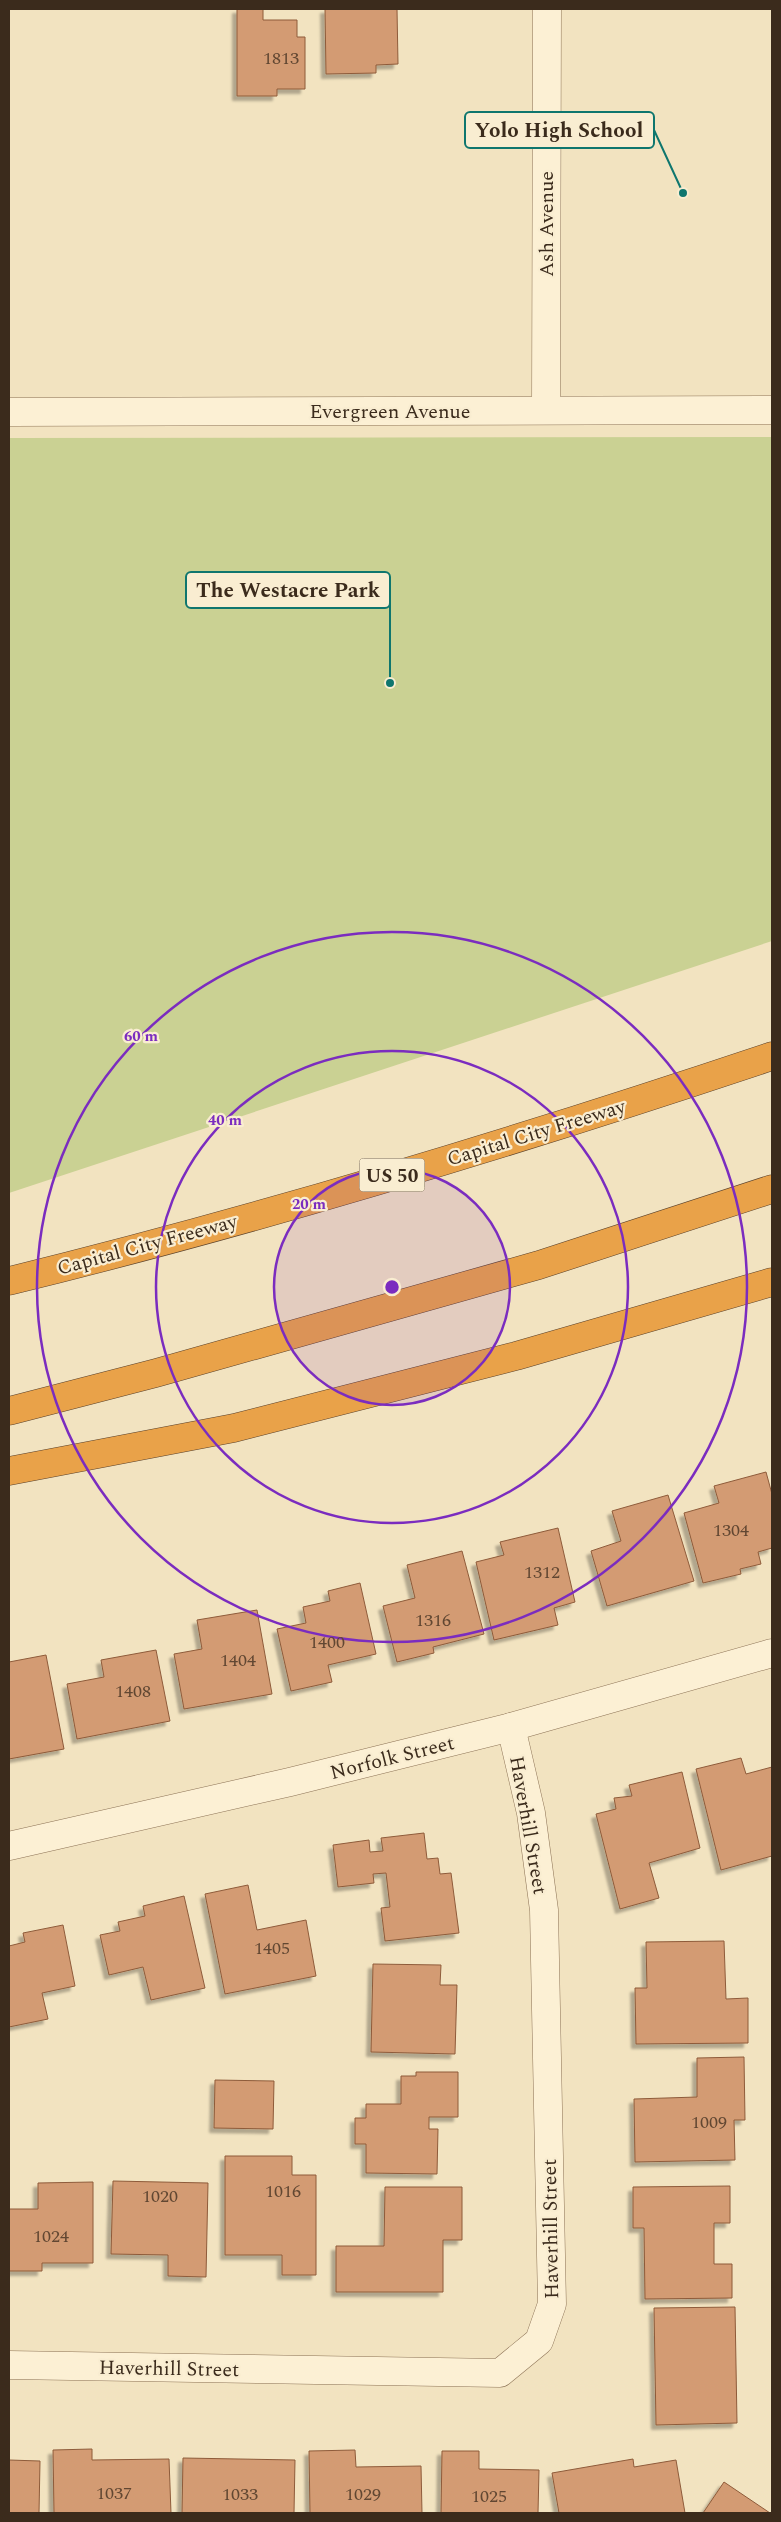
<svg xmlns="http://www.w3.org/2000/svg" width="781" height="2522" font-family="Spectral,serif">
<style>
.green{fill:#cad193}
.building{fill:#d39b73;stroke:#8e5b3a;filter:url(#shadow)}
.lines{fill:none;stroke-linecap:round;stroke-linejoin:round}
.minor-casing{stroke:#8d7356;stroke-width:29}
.motorway-casing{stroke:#5a412b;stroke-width:29}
.minor{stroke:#fcf0d4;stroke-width:28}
.motorway{stroke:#e9a249;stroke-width:28}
.ring{fill:none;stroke:#7b2cbf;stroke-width:2.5}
.labels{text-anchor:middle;stroke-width:4.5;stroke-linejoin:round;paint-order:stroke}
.number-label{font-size:18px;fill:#614732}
.shield{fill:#f9edd1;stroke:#746552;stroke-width:1}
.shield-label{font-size:19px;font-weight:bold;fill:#3b2b1c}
.street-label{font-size:20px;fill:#3b2b1c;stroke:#f9edd1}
.centre{fill:#7b2cbf;stroke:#f9edd1;stroke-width:2.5}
.ring-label{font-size:15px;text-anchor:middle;font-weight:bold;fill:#7b2cbf;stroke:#f9edd1;stroke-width:4.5;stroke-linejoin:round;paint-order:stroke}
.leader{fill:none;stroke:#0f766e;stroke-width:2}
.callout-dot{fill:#0f766e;stroke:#f9edd1;stroke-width:2}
.callout{fill:#f9edd1;stroke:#0f766e;stroke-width:2}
.callout-label{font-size:21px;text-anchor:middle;font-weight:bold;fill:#3b2b1c}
</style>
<defs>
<filter id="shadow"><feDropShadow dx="-4.5" dy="4.5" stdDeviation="1" flood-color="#0004"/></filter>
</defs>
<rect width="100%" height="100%" fill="#f2e3c0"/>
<polygon class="green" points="772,437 772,941 9,1193 9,438"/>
<g class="building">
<polygon points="237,9 263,9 263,20 297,20 297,37 305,37 305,89 277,89 277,96 237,96"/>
<polygon points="325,9 397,9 398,64 376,65 376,73 326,74"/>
<polygon points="766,1472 772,1494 772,1548 758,1552 761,1564 740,1569 741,1574 703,1583 684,1513 719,1503 714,1486"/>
<polygon points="668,1495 694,1581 607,1606 591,1551 621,1541 612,1511"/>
<polygon points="558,1528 575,1602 554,1608 558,1625 494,1640 476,1562 504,1555 500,1542"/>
<polygon points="462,1551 484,1634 433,1647 434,1653 397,1662 383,1606 415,1598 407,1565"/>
<polygon points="360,1583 376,1654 328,1665 332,1682 291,1691 277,1629 306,1623 303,1607 330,1601 328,1591"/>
<polygon points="257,1610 272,1694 184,1709 174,1654 202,1649 197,1620"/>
<polygon points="156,1650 170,1721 77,1739 67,1684 104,1677 101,1660"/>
<polygon points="46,1655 64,1749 9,1759 9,1662"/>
<polygon points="741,1758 746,1774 772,1767 772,1856 721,1870 696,1769"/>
<polygon points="682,1772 700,1848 649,1863 659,1898 620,1909 596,1814 616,1809 614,1798 632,1796 629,1785"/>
<polygon points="424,1833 427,1859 438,1858 440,1874 451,1873 459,1933 385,1941 381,1908 390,1907 386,1873 373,1874 374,1883 338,1887 333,1845 369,1840 370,1852 383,1851 381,1838"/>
<polygon points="248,1885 257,1930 306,1920 316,1976 225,1994 205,1894"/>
<polygon points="184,1896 205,1988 151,2000 143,1967 109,1975 100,1935 120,1931 118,1922 145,1916 143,1906"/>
<polygon points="63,1925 75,1986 42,1993 48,2019 9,2027 9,1946 25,1942 23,1933"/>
<polygon points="724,1941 726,1999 748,1998 748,2043 636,2044 635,1988 647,1988 646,1942"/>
<polygon points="373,1964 441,1965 440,1985 457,1985 455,2054 371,2052"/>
<polygon points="744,2057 745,2120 734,2120 735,2160 635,2162 634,2099 697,2097 697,2058"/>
<polygon points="416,2072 458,2072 458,2117 429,2117 429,2129 438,2129 437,2174 366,2173 366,2144 355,2144 355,2118 366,2118 366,2104 401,2104 401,2076 416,2076"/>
<polygon points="215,2080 274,2081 273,2129 214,2128"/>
<polygon points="225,2156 292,2156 292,2175 316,2175 316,2275 282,2275 282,2255 225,2255"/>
<polygon points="113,2181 208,2183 206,2277 168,2276 168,2255 111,2254"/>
<polygon points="93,2182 93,2263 42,2263 42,2271 9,2271 9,2209 38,2209 38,2183"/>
<polygon points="730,2186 730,2223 714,2223 714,2264 732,2264 732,2298 645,2299 644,2228 633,2228 633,2187"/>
<polygon points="385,2187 462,2187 462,2240 443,2240 443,2292 336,2292 336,2246 384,2246"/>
<polygon points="735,2307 737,2423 656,2425 654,2308"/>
<polygon points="92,2449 92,2460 169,2459 171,2513 54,2513 53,2450"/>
<polygon points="355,2450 356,2467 421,2466 422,2513 310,2513 309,2451"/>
<polygon points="442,2451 479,2451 479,2469 539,2470 538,2513 441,2513"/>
<polygon points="183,2458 295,2460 294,2513 182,2513"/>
<polygon points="633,2459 634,2467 676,2460 685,2513 559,2513 552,2473"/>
<polygon points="9,2460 40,2461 39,2513 9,2513"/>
<polygon points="724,2482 770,2513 703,2513"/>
</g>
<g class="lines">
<g class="minor-casing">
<g id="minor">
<polyline points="546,410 547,9"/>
<polyline points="9,412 772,410"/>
<polyline points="9,1846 290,1782 511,1727 772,1653"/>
<polyline points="9,2365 500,2373 539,2341 552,2304 544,1910 531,1813 511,1727"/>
</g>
</g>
<g class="motorway-casing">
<g id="motorway">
<path d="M9,1281C266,1218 521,1140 772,1056"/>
<polyline points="9,1411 156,1373 539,1265 772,1189"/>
<polyline points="9,1471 234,1428 516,1356 772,1282"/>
</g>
</g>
<use href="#minor" class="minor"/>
<use href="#motorway" class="motorway"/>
</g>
<circle cx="392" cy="1287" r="118" fill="#7b2cbf" fill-opacity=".12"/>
<g class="ring">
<circle cx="392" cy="1287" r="118"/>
<circle cx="392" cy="1287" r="236"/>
<circle cx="392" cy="1287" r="355"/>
</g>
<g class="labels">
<g class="number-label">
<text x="281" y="64">1813</text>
<text x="731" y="1536">1304</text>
<text x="542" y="1578">1312</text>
<text x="433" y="1626">1316</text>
<text x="327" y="1648">1400</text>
<text x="238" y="1666">1404</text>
<text x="133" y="1697">1408</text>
<text x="272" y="1954">1405</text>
<text x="709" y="2128">1009</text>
<text x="283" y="2197">1016</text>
<text x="160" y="2202">1020</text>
<text x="51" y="2242">1024</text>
<text x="114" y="2499">1037</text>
<text x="240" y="2500">1033</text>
<text x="363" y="2500">1029</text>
<text x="489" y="2502">1025</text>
</g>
<rect class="shield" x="359.5" y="1158.5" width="65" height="33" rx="4"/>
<g class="shield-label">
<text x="392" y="1182">US 50</text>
</g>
<g class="street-label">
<text transform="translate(546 224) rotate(-90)" y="7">Ash Avenue</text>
<text x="390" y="418">Evergreen Avenue</text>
<text transform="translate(536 1132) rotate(-17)" y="7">Capital City Freeway</text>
<text transform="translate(147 1244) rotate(-15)" y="7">Capital City Freeway</text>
<text transform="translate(392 1757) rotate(-14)" y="7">Norfolk Street</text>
<text transform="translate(529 1825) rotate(80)" y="7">Haverhill Street</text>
<text transform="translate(550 2229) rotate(-91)" y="7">Haverhill Street</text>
<text transform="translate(169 2368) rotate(1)" y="7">Haverhill Street</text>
</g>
</g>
<circle cx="392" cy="1287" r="8" class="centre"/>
<g class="ring-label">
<text x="141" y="1041">60 m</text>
<text x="225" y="1125">40 m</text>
<text x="309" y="1209">20 m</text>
</g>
<path class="leader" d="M683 193L654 130M390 683L390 590"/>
<g class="callout-dot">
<circle cx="683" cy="193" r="5"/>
<circle cx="390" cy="683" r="5"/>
</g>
<g class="callout">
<rect x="465" y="112" width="189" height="36" rx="5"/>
<rect x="186" y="572" width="204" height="36" rx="5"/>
</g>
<g class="callout-label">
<text x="559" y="137">Yolo High School</text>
<text x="288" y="597">The Westacre Park</text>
</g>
<rect width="781" height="2522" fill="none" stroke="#3b2b1c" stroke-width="20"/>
</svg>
